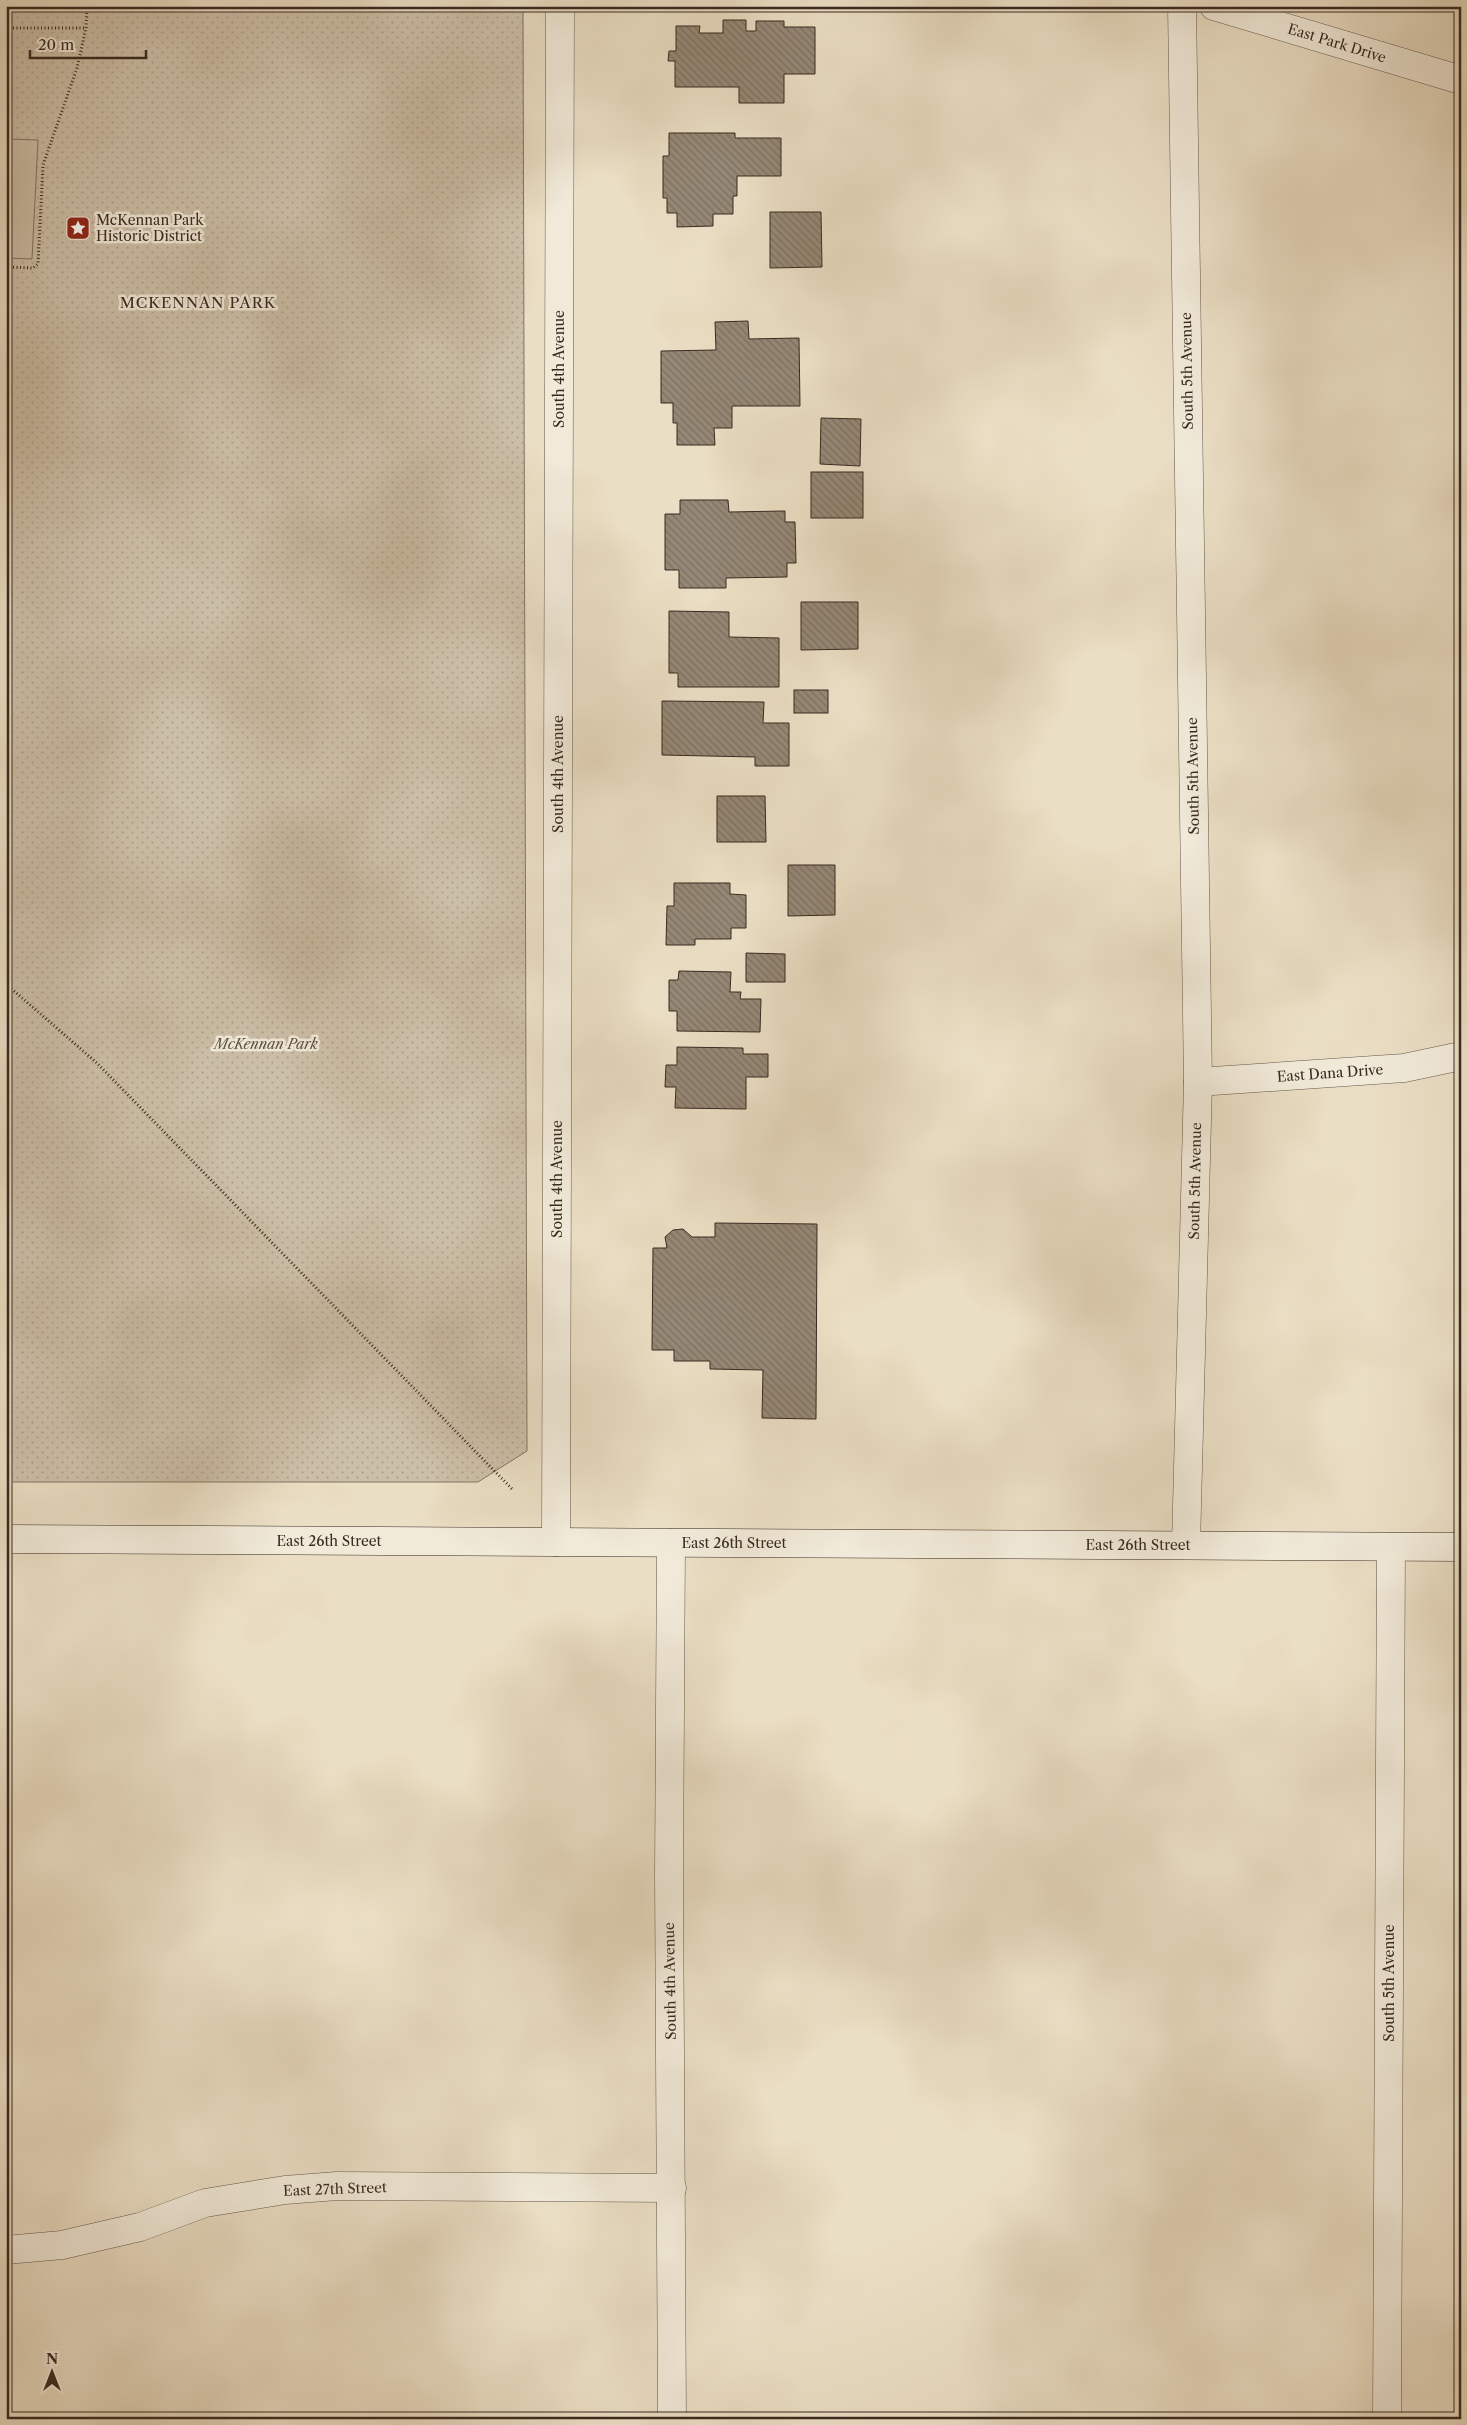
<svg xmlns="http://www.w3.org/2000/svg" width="1467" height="2425" font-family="'Libre Caslon Text',serif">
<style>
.grass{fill:url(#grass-dots);stroke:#827464}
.pitch{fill:#ccbfa8;stroke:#827464}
.building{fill:url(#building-back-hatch);stroke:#392a21}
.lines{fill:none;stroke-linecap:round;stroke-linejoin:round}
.minor-casing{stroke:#65574a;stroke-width:29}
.tertiary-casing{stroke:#65574a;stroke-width:29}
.secondary-casing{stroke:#392a21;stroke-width:29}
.path{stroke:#392a21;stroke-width:3;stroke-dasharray:1 2.5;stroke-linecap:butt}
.minor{stroke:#f1ead9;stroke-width:28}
.tertiary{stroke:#f1ead9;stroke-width:28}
.secondary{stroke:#f1ead9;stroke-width:28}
.labels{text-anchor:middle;stroke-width:5;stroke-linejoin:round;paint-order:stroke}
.street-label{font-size:14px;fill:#392a21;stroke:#f1ead9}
.poi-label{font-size:14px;fill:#392a21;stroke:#f1ead9;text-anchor:start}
.park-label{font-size:14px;font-style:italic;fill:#5e4f43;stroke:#f1ead9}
.neighbourhood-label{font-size:15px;letter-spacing:1px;fill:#392a21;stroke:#f1ead9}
</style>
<defs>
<pattern id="grass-dots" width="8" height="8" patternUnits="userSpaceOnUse" patternTransform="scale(1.25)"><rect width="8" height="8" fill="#ccbfa8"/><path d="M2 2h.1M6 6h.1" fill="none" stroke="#b0a490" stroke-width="1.8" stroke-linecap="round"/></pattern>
<pattern id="building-back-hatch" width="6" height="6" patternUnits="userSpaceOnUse" patternTransform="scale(1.25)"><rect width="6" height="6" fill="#958876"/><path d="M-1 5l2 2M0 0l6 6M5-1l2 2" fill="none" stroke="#7b6f60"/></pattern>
</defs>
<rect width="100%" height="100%" fill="#eadec4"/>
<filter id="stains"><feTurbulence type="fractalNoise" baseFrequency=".004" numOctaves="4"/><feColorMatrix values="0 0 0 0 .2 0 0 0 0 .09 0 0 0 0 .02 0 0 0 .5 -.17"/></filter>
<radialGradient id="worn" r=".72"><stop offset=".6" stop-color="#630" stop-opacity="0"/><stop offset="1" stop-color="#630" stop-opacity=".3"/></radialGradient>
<polygon class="grass" points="6,6 523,6 527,1451 478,1482 6,1482"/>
<polygon class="pitch" points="6,139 38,140 32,259 6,258"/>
<g class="building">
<polygon points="723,20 746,20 746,31 756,31 756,21 784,21 784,27 815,27 815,74 784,74 784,103 739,103 739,87 675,87 675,61 668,61 669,51 676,51 676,26 700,26 699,33 723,33"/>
<polygon points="669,133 735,133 735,138 781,138 781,176 737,176 737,196 733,196 733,214 713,214 713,226 677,227 677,213 667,213 667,198 663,198 663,156 669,156"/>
<polygon points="770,212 821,212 822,267 770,268"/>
<polygon points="748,321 749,339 799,338 800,406 732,406 732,428 714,428 715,445 677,445 677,423 673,423 673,403 661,403 661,351 716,350 715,322"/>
<polygon points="821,418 861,419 860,466 820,464"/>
<rect x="811" y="472" width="52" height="46"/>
<polygon points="680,500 728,500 729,512 785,511 785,522 795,522 796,563 787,563 787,577 726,578 726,588 679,588 679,570 665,570 665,514 680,514"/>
<polygon points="801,602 858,602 858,649 801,650"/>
<polygon points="669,611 729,612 729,637 779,638 779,687 678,687 678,673 669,673"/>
<rect x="794" y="690" width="34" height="23"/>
<polygon points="662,701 764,702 763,723 789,723 789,766 755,766 755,757 662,755"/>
<polygon points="717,796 765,796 766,842 717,842"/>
<polygon points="788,865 835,865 835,915 788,916"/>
<polygon points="674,883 730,883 730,894 746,895 746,928 731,928 731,939 695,939 695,945 666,945 667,906 674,906"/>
<polygon points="746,953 785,954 785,982 746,982"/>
<polygon points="679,971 731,972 730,992 741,992 740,999 761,999 760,1032 677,1031 677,1011 669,1011 669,980 678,980"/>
<polygon points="677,1047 743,1048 743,1054 768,1054 768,1077 746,1077 746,1109 675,1108 676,1087 665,1087 666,1065 677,1065"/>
<polygon points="715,1223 817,1224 816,1419 762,1418 763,1370 710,1369 710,1361 674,1361 674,1350 652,1350 653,1248 667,1248 665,1237 673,1230 683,1229 692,1237 715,1237"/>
</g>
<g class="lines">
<g class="minor-casing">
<g id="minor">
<polyline points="1182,6 1198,1082 1186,1545"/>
<polyline points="1214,6 1461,80"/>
<polyline points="1198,1082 1404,1068 1461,1056"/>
<polyline points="671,1543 669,1875 672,2419"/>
<polyline points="6,2250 62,2245 140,2227 205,2203 285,2190 337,2186 672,2188"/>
<polyline points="1387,2419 1391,1547"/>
</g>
</g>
<g class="tertiary-casing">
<polyline id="tertiary" points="556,1542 560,6"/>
</g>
<g class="secondary-casing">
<polyline id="secondary" points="6,1539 1461,1547"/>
</g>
<g class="path">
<polyline points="6,28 86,28"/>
<polyline points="6,267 33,268 38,264 43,165 77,68 86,28 87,6"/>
<polyline points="6,984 97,1063 512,1489"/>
</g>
<use href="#minor" class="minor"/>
<use href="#tertiary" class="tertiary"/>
<use href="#secondary" class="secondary"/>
</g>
<defs>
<g id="sight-square" transform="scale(1.25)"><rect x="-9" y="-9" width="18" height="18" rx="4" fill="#8f2418" stroke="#f1ead9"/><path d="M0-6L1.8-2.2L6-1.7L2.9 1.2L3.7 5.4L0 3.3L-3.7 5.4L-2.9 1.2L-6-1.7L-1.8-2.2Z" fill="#fff"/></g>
</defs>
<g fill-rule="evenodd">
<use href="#sight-square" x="78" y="228"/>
</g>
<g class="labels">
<g class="street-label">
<text transform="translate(1337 43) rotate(17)" y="5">East Park Drive</text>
<text transform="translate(559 369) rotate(-90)" y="5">South 4th Avenue</text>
<text transform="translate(1187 371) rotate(-91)" y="5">South 5th Avenue</text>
<text transform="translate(558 774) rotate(-90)" y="5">South 4th Avenue</text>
<text transform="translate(1193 776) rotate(-91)" y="5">South 5th Avenue</text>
<text transform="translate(1330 1073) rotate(-4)" y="5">East Dana Drive</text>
<text transform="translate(557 1179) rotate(-90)" y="5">South 4th Avenue</text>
<text transform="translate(1195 1181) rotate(-89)" y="5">South 5th Avenue</text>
<text x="329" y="1546">East 26th Street</text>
<text x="734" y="1548">East 26th Street</text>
<text x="1138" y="1550">East 26th Street</text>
<text transform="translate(670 1981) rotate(-91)" y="5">South 4th Avenue</text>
<text transform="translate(1389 1983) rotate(-90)" y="5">South 5th Avenue</text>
<text transform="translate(335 2189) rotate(-2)" y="5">East 27th Street</text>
</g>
<g class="poi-label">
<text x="96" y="225">McKennan Park<tspan x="96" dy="16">Historic District</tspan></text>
</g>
<g class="park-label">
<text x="266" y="1049">McKennan Park</text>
</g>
<g class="neighbourhood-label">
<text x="198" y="308">MCKENNAN PARK</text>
</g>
</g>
<rect width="1467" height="2425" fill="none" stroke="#eadec4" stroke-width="25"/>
<rect x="8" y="8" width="1452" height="2410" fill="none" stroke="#392a21" stroke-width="2.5"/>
<rect x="12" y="12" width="1442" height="2400" fill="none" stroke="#392a21"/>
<g transform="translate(52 2372)" stroke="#f1ead9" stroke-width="4" paint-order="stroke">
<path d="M0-4L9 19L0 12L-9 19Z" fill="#392a21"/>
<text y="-8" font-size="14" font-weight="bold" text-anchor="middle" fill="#392a21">N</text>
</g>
<path d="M30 50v8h116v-8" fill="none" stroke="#392a21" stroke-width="2.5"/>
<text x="38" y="50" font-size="15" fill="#392a21" stroke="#f1ead9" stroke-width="4" paint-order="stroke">20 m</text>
<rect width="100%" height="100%" filter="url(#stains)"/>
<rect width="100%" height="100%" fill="url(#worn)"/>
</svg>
